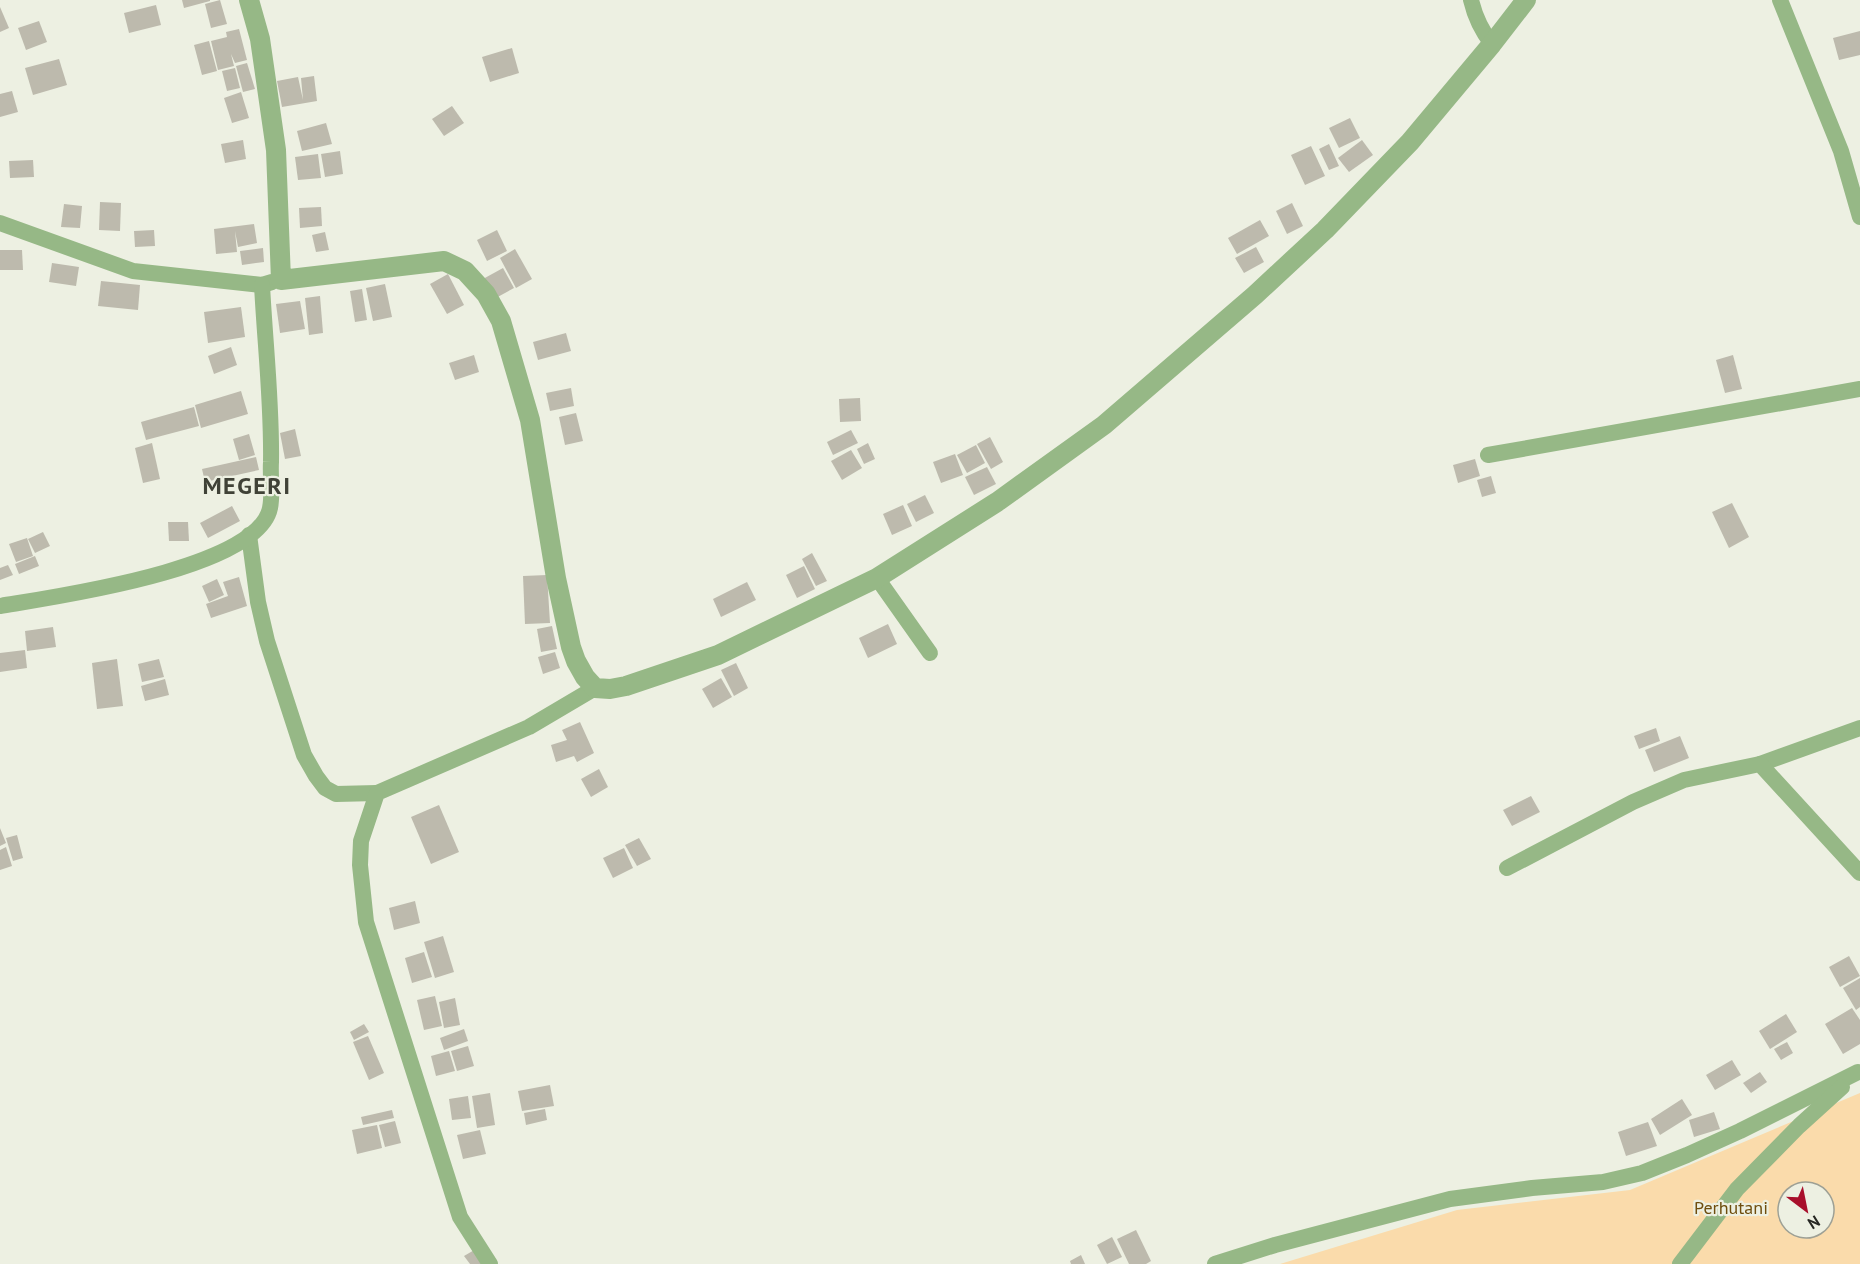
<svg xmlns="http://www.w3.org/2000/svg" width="1860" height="1264" font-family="'PT Sans',sans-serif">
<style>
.green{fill:#fadbab;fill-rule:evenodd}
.building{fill:#bdbaad}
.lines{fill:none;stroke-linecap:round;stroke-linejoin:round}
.minor{stroke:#96b886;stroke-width:16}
.tertiary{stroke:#96b886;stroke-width:20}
.labels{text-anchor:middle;stroke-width:4.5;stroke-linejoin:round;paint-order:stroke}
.park-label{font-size:18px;fill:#6e4d0d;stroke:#edf0e2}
.district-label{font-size:24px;font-weight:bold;letter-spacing:1.5px;fill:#404237;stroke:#edf0e2}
</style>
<rect width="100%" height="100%" fill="#edf0e2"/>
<path class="green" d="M1860,1093V1264H1280L1457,1210L1630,1190ZM1788,1192H1824V1228H1788Z"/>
<g class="building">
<polygon points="182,0 210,0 210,1 184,8"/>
<polygon points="220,0 227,24 211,28 205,4"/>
<polygon points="156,5 161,25 129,33 124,13"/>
<polygon points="0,7 9,28 0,32"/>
<polygon points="39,21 47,42 26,50 18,28"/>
<polygon points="239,29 247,60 235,63 231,54 234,66 218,70 211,41 227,37 226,32"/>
<polygon points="1860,31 1860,55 1839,60 1833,38"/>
<polygon points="209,41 217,71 202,75 194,45"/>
<polygon points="512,48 519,73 490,82 482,57"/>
<polygon points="59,59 67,85 33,95 25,68"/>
<polygon points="247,63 255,89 243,92 236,66"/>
<polygon points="235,68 240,88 227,91 222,71"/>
<polygon points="314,76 317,101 282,107 277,81 298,77 303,100 301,78"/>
<polygon points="12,91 18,112 0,117 0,94"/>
<polygon points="241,92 249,118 232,123 224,98"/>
<polygon points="452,106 464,123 444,136 432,119"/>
<polygon points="1350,118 1360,138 1339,148 1329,128"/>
<polygon points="326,123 332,144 302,151 297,131"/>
<polygon points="243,140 246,159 225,163 221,144"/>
<polygon points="1362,140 1373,155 1349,172 1338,158"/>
<polygon points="1329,144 1339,166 1329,170 1319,149"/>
<polygon points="1311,146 1325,176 1305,185 1291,155"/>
<polygon points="340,151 343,174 325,177 321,154"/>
<polygon points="318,154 321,178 298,180 295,157"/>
<polygon points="33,160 34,177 10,178 9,161"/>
<polygon points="100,202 121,203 120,231 99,230"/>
<polygon points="1292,203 1303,226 1287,234 1276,211"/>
<polygon points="64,204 82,206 80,228 61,227"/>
<polygon points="321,207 322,226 300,228 299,208"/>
<polygon points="1260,220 1269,236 1237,254 1228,238"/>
<polygon points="254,224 257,243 238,247 235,231 237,252 216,254 214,229"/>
<polygon points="154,230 155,246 135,247 134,231"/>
<polygon points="497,230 507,251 487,261 477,240"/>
<polygon points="325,232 329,250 316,252 312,235"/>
<polygon points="1256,247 1264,262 1244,273 1235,258"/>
<polygon points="263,248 264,262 242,265 240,251"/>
<polygon points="515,249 532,279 516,288 500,258"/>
<polygon points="0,250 22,250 23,270 0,270"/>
<polygon points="52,263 79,267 76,286 49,282"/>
<polygon points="503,268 514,288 494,299 483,279"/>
<polygon points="448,274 464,305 447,314 430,284"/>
<polygon points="101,281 140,285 138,310 98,306"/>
<polygon points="385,284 392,317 373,321 366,288"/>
<polygon points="362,289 367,320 355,322 350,291"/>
<polygon points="320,296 323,333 309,335 305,298"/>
<polygon points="300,301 305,329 280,333 276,304"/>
<polygon points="241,307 245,337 208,343 204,312"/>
<polygon points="566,333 571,351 538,360 533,342"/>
<polygon points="231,347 237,365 214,374 208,356"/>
<polygon points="474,355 479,372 455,380 449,363"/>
<polygon points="1733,355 1742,389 1725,393 1716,360"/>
<polygon points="571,388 574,406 550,411 546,393"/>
<polygon points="241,391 248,414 201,428 195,405"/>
<polygon points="860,398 861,421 840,422 839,399"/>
<polygon points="194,407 199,426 146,440 141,422"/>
<polygon points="576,413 583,441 565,445 559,417"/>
<polygon points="295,429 301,456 285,459 280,433"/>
<polygon points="851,430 858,443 833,455 827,442"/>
<polygon points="249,434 255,455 239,460 233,439"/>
<polygon points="990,437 1003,462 991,469 977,444"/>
<polygon points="152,443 160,479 143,483 135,448"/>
<polygon points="868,443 875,459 864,464 857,449"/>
<polygon points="976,445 985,463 967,473 957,455"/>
<polygon points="851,450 862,468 842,480 831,461"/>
<polygon points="955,454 963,475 941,483 933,462"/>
<polygon points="256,457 259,470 205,482 202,469"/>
<polygon points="1475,459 1480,476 1458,483 1453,465"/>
<polygon points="987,467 996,484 974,495 965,477"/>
<polygon points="1491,476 1496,493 1482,497 1477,480"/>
<polygon points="925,495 934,513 916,522 907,504"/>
<polygon points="1732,503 1749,537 1729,548 1712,512"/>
<polygon points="903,505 912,526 892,535 883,514"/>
<polygon points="232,506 240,521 208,538 200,523"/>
<polygon points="168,522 188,522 189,541 169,541"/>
<polygon points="43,532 50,546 35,553 28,539"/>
<polygon points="27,538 33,556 16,562 9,544"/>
<polygon points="812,553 827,581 816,586 802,559"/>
<polygon points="35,556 39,566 19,574 15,564"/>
<polygon points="8,565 13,575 0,580 0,568"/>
<polygon points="804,566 815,589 797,598 786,575"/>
<polygon points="547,575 550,623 525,624 523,576"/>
<polygon points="239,577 247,606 211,618 206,604 228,596 223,582"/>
<polygon points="217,579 224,595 209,602 202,586"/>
<polygon points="747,582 756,600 721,617 713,599"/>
<polygon points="888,624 897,644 868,658 859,638"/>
<polygon points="552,626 557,649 541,652 537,629"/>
<polygon points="53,627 56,647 27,651 25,631"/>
<polygon points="25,650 27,668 0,672 0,653"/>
<polygon points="555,652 560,668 543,674 538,657"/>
<polygon points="117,659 123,706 97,709 92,663"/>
<polygon points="159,659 164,677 142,682 138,664"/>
<polygon points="736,663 748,688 734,696 721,670"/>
<polygon points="721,678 732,697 713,708 702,689"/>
<polygon points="165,679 169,695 145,701 141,686"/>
<polygon points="580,722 594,753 577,762 574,756 556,762 551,745 567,740 562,730"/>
<polygon points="1656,728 1660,741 1639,749 1634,736"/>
<polygon points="1680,736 1689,758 1654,772 1645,750"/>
<polygon points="599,769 608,787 591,797 581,779"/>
<polygon points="1531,796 1540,812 1512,826 1503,810"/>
<polygon points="439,805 459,852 431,864 411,817"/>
<polygon points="0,828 6,843 0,846"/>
<polygon points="17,835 23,858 13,861 6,838"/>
<polygon points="639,838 651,859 637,866 625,845"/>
<polygon points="6,847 12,866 0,870 0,850"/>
<polygon points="624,848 633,868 613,878 603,858"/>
<polygon points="415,901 420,923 394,930 389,908"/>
<polygon points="443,936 454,972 435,978 424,942"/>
<polygon points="424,952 432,977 412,983 405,958"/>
<polygon points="1849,956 1860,976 1840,987 1829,967"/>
<polygon points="1860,978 1860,1007 1856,1010 1843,988"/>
<polygon points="435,996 442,1026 424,1030 417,1000"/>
<polygon points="455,998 460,1025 444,1028 439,1002"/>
<polygon points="1852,1008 1860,1020 1860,1044 1843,1054 1825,1024"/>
<polygon points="1786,1014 1797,1032 1770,1049 1759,1031"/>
<polygon points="364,1024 369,1032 354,1040 350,1032"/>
<polygon points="464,1029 468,1041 444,1050 440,1038"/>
<polygon points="368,1036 384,1073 369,1080 353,1042"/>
<polygon points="1787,1042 1793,1053 1781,1060 1774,1049"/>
<polygon points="468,1046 474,1066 457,1071 451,1051"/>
<polygon points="449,1051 455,1071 436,1076 431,1056"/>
<polygon points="1732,1060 1741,1075 1715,1090 1706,1075"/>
<polygon points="1760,1072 1767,1082 1751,1093 1743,1083"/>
<polygon points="550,1085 554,1106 522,1111 518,1091"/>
<polygon points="490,1093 495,1125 477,1128 472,1096"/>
<polygon points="468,1096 471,1118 452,1120 449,1099"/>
<polygon points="1682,1099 1692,1115 1660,1135 1651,1119"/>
<polygon points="545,1109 547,1120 526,1125 524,1113"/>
<polygon points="392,1110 394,1118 363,1125 361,1117"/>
<polygon points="1714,1112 1720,1129 1694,1137 1689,1120"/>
<polygon points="395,1121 401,1143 385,1147 379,1125"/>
<polygon points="1648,1122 1657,1146 1626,1156 1618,1132"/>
<polygon points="377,1125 382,1148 357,1154 352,1130"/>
<polygon points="480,1130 486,1154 463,1159 457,1135"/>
<polygon points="1136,1230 1151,1261 1146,1264 1129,1264 1117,1239"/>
<polygon points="1112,1237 1122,1257 1107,1264 1097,1245"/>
<polygon points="476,1249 486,1264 470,1264 464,1256"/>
<polygon points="1081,1255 1085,1264 1071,1264 1070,1261"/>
</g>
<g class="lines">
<g class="minor">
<path d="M1471,0C1475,17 1481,30 1492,44"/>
<polyline points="1780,0 1841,151 1860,217"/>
<polyline points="0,223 133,271 262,285 272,282"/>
<polyline points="1488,455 1860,389"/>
<polyline points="249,535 258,602 267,641 304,755 316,776 325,788 336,794 377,793"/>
<polyline points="877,578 930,653"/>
<path d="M0,606C53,597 258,569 270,508C273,494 270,476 271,462C272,403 265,344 262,285"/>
<polyline points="1760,764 1860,728"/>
<polyline points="1507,868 1633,802 1684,780 1760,764 1860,873"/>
<polyline points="490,1264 460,1217 366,922 360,865 361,841 377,793 529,727 595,688"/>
<polyline points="1215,1264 1275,1245 1450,1199 1532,1188 1603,1182 1642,1173 1687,1155 1740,1131 1858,1072"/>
<polyline points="1680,1264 1737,1189 1799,1126 1842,1087"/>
</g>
<polyline class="tertiary" points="249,0 260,39 276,150 281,280 444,261 465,271 486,294 501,321 530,420 556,578 571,647 576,661 585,677 595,688 610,689 626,686 718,655 877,578 997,502 1104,425 1255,295 1325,230 1410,142 1492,44 1526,0"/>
</g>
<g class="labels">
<g class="park-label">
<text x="1731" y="1214">Perhutani</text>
</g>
<g class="district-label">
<text x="247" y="494">MEGERI</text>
</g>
</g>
<g transform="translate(1806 1210) rotate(148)"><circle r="28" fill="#edf0e2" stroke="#9da095" stroke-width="1.5"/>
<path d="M0-4.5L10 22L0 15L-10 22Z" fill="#a80f2b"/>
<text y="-9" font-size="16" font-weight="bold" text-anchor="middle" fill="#262722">N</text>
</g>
</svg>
